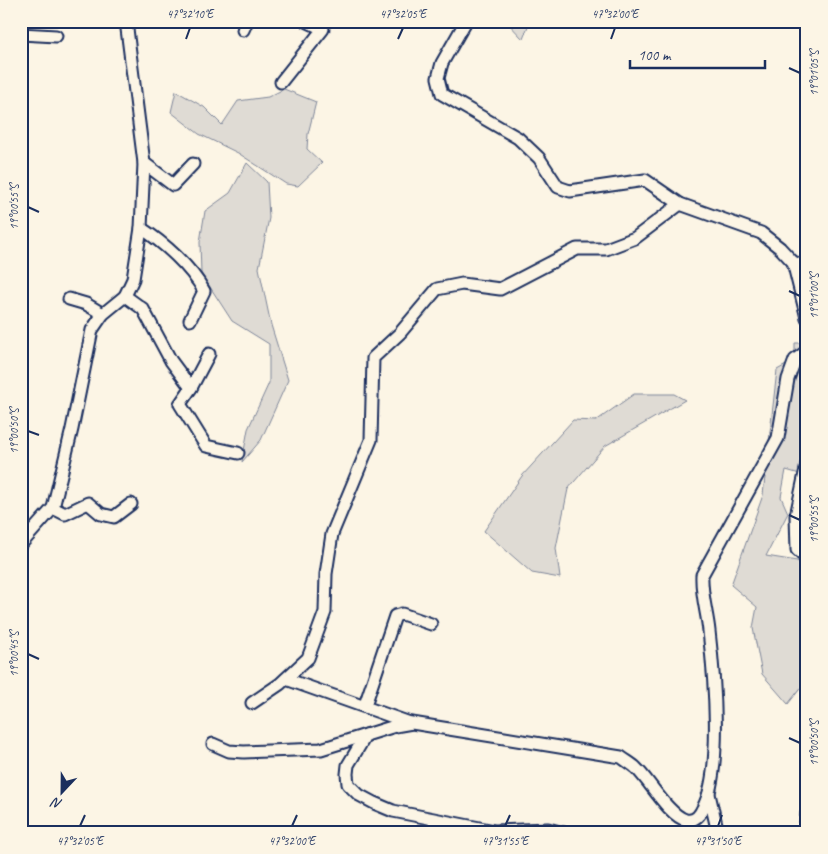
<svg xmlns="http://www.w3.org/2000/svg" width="828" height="854" font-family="Caveat,sans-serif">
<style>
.green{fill:#dfdbd4;stroke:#7d8599}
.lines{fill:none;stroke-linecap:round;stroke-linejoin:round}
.minor-casing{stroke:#1b2f5e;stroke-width:15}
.minor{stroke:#fcf5e5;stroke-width:11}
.ticks{fill:none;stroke:#1b2f5e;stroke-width:2}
.neatline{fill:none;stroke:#1b2f5e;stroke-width:2}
.ticks-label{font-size:12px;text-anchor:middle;fill:#1b2f5e}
</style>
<rect width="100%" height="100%" fill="#fcf5e5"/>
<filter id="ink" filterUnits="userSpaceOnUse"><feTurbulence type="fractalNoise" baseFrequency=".02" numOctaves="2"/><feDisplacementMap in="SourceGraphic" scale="10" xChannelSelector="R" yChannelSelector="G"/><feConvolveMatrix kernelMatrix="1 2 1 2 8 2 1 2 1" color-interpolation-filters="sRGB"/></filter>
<g filter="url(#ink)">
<g class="green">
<polygon points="506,21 530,21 523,39"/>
<polygon points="284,89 316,102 308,134 307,149 322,163 298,186 286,184 238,153 199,134 171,112 176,91 204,107 222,125 238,101 268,97"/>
<polygon points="247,163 267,182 269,218 259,268 271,325 288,380 261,440 242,462 248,429 269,383 269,344 232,321 201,273 200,242 205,211 230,193"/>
<polygon points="795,343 807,343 807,476 786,470 781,497 788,513 766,556 797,561 807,571 807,680 788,704 762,674 753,628 757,607 731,585 763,495 777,370 795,360"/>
<polygon points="634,394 674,394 685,400 605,446 568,489 556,548 560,578 532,573 484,531 522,476 573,420 596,421"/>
</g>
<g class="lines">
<g class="minor-casing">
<g id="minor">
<polyline points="466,21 442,63 438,78 442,94 518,138 539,158 558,187 570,191 645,180 680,204 761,233 780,248 793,262 807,318"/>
<polyline points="243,30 247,21"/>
<polyline points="21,34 56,36"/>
<polyline points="281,82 323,29 306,21"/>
<polyline points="144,163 173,185 193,164"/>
<path d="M141,228C164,243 191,267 204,291L190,320"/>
<polyline points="793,262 807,268"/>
<polyline points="125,296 143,309 171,361 191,388 180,404 206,446 238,453"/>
<polyline points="69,299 86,304 103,314"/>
<polyline points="191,388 209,354"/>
<polyline points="807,464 796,516 797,550 807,559"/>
<polyline points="53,508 65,514 88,503 101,514 114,517 131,504"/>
<polyline points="21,544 53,508 72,429 92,330 103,314 125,296 133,279 141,228 144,163 126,21"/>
<polyline points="286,679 410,723"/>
<polyline points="252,703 280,684 308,658 325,612 326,574 332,534 371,440 373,358 400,333 437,289 462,284 500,289 577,249 606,249 635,238 680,204"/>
<polyline points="365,705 395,616 402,614 431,624"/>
<polyline points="366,735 348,765 347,774 348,784 359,795 374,803 393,811 495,831 548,829 564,833"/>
<path d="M213,744L229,751L244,752L321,749L395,726L412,723L621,757C626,761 632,764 636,768C649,780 669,816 686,820C694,822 700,815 703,808C723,771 714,674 709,631C707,612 701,594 702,575L778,438L788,379L795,360L807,351"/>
<polyline points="709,794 718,833"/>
<polyline points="805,833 807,813"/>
</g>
</g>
<use href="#minor" class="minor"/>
</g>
</g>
<path class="ticks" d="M186,39L190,28M398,39L403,28M611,39L615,28M789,68L800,73M28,207L39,212M789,291L800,296M28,431L39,435M789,515L800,520M28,654L39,659M789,738L800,743M80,826L85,815M292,826L297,815M505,826L510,815M718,826L722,815"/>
<rect width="828" height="854" fill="none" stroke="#fcf5e5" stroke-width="55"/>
<g transform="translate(62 792) rotate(202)" stroke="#fcf5e5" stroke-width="4" paint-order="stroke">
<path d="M0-4L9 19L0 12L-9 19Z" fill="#1b2f5e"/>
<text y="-8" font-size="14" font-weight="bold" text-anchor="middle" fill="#1b2f5e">N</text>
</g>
<path d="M630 60v8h135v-8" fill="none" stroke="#1b2f5e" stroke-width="2.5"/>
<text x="638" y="60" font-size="15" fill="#1b2f5e" stroke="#fcf5e5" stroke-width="4" paint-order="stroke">100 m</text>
<rect x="28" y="28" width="772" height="798" class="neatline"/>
<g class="ticks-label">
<text x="190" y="18">47°32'10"E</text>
<text x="403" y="18">47°32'05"E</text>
<text x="615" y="18">47°32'00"E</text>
<text transform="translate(814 73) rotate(-90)" y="4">19°01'05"S</text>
<text transform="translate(14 207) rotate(-90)" y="4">19°00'55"S</text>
<text transform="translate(814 296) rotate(-90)" y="4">19°01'00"S</text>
<text transform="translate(14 431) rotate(-90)" y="4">19°00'50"S</text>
<text transform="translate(814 520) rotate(-90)" y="4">19°00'55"S</text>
<text transform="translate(14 654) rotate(-90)" y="4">19°00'45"S</text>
<text transform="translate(814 743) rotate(-90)" y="4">19°00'50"S</text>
<text x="80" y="845">47°32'05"E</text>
<text x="292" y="845">47°32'00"E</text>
<text x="505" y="845">47°31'55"E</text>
<text x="718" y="845">47°31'50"E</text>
</g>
</svg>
